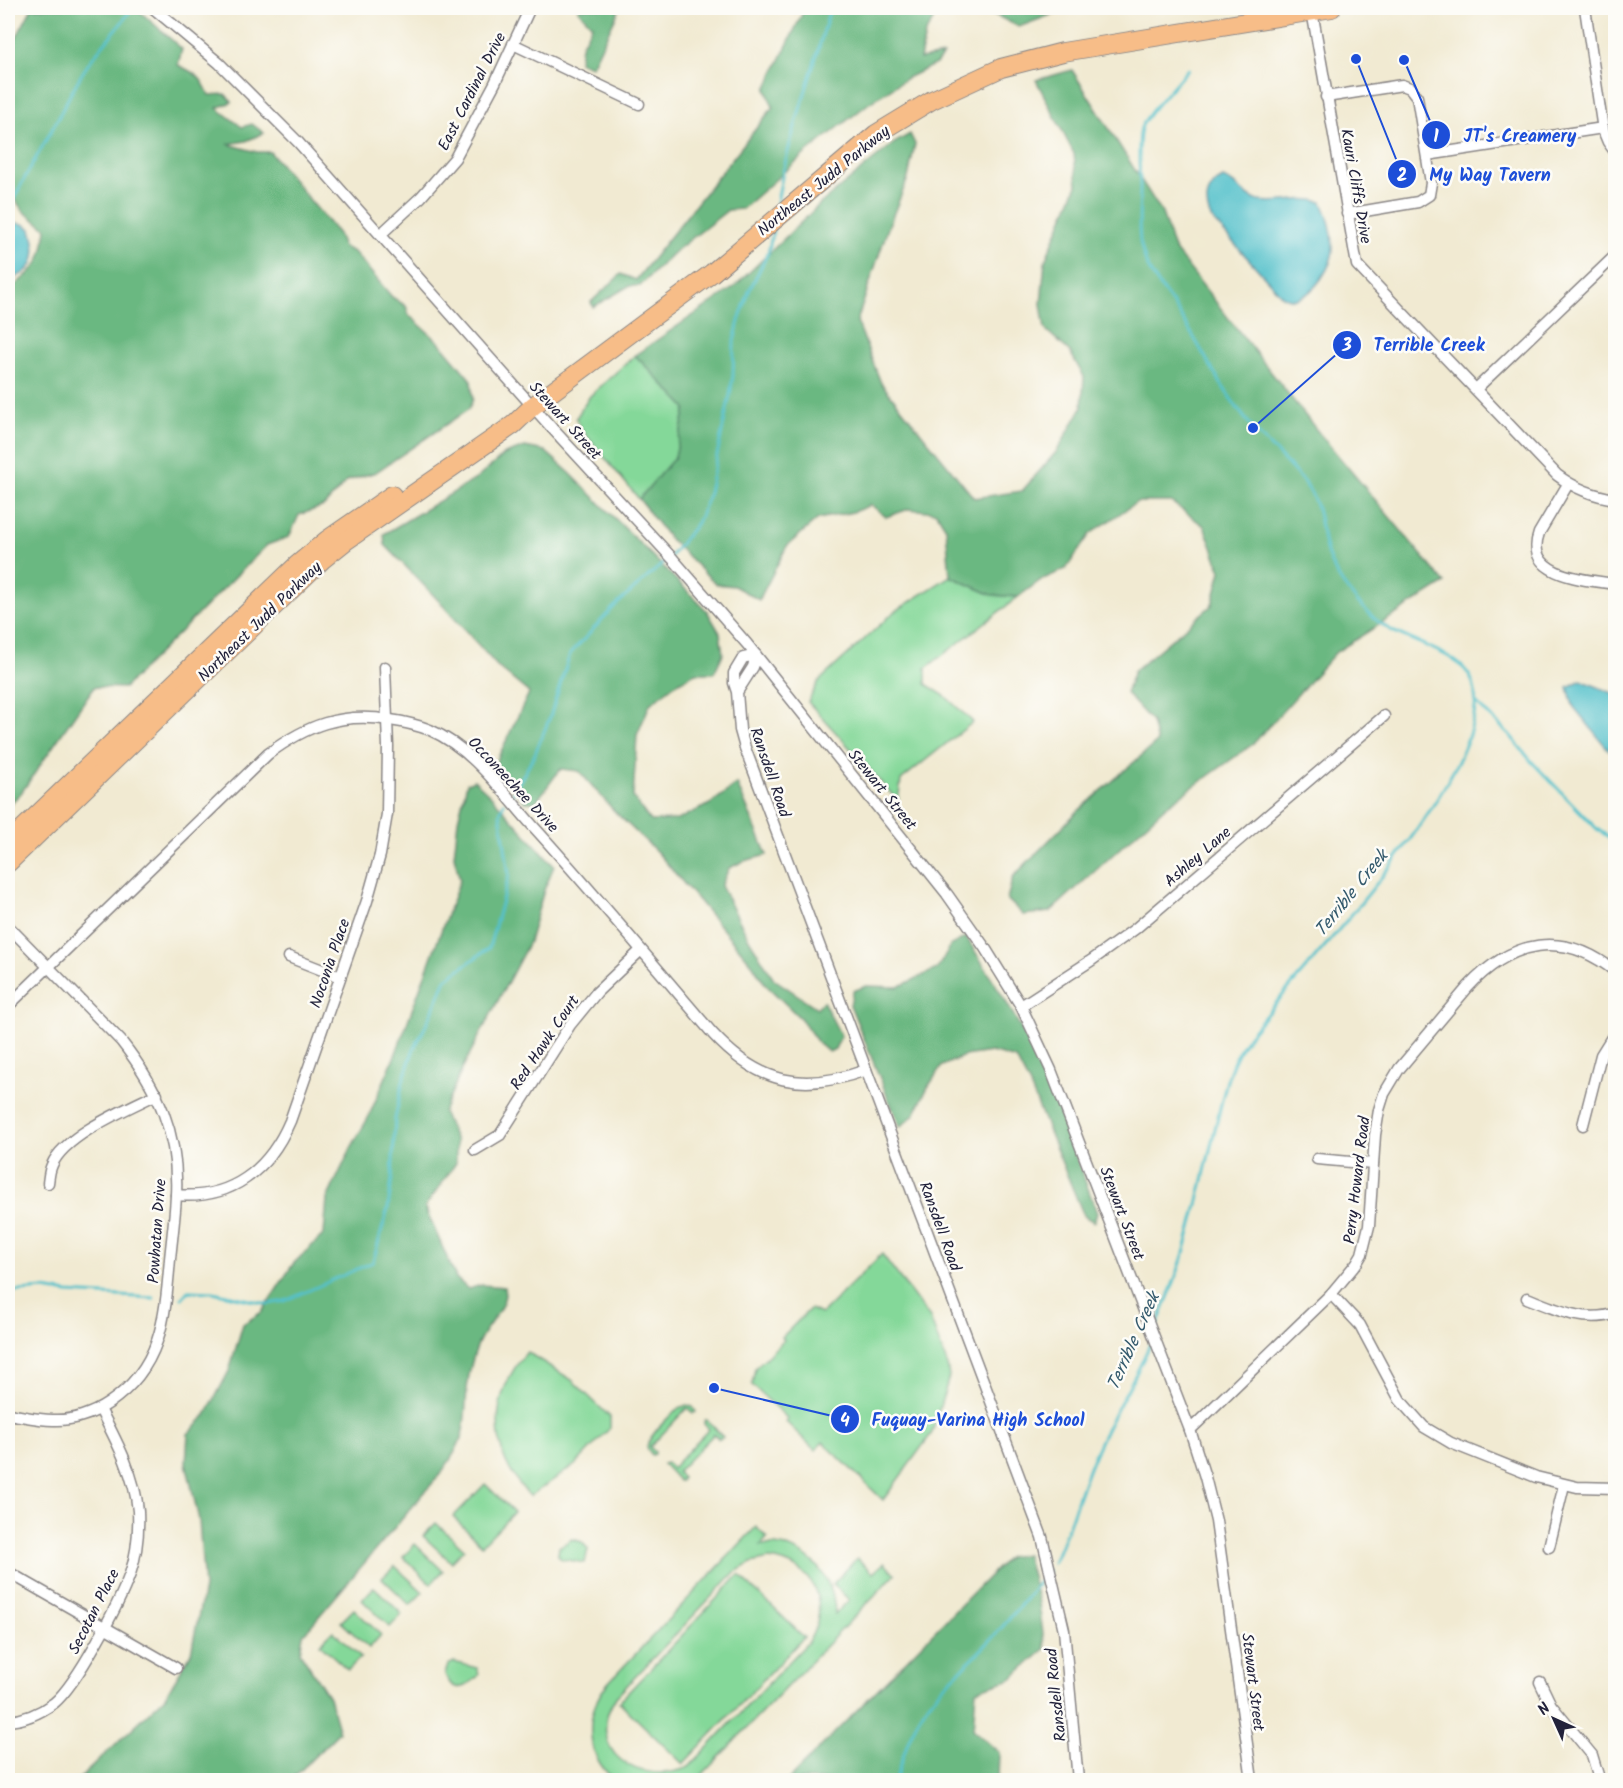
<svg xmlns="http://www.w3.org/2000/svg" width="1623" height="1788" font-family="Kalam,sans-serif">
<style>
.green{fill:#84d899;stroke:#537d6a;stroke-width:1.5;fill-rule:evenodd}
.forest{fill:#6bb881;stroke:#466d5e;stroke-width:1.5}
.water{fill:#54c1cb;stroke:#3b7283;stroke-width:1.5}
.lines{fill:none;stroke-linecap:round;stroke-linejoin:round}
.stream{stroke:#54c1cb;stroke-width:3}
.minor-casing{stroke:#8a8686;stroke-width:13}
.trunk-casing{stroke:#8a8686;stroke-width:20}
.minor{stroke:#fff;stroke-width:10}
.trunk{stroke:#f7bd88;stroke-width:18}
.labels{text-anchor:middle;stroke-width:5;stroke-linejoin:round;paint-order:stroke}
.street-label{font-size:16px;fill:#22223b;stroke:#fdfcf7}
.water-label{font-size:18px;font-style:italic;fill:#345a6d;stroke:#fdfcf7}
.leader{fill:none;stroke:#1d4ed8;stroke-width:2}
.callout-dot{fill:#1d4ed8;stroke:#fdfcf7;stroke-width:2}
.mark-label{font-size:18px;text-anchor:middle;font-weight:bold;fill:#fff}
.callout-label{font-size:18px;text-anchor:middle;font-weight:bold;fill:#1d4ed8;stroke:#fdfcf7;stroke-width:5;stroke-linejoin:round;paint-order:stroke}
</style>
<rect width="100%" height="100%" fill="#fdfcf7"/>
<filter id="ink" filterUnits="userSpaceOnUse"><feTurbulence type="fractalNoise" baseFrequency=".0167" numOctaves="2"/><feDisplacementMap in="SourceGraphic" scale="12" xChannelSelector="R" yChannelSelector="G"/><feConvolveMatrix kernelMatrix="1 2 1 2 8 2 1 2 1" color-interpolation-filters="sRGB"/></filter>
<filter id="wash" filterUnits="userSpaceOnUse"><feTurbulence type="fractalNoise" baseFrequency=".008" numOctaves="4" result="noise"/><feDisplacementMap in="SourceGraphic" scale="24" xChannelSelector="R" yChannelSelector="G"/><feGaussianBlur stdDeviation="1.35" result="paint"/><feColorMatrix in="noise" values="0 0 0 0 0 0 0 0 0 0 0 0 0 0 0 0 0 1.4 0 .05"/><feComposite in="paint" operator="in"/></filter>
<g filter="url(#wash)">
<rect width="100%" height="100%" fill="#f1ead2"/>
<g class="green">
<polygon points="635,355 686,408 675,457 639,499 581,429 576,418 590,396"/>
<polygon points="950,576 992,595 1018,597 926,668 926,684 945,696 973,722 901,780 898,801 808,702 819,681 894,612"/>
<polygon points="882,1254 930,1318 947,1364 949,1377 932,1433 883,1500 823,1442 815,1450 786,1422 788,1419 752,1385 755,1368 784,1340 782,1337 810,1309 821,1314"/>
<path d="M527,1352L572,1380L610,1417V1428L575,1465L530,1496C488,1454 488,1396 527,1352Z"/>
<path d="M687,1405L693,1407L696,1412L693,1413L687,1408L650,1447L655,1452V1454L652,1455L647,1448C648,1436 675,1408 687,1405Z"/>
<polygon points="705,1420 707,1420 723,1437 719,1439 714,1434 677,1472 682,1478 681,1481 679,1481 663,1464 667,1463 672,1468 709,1429 704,1424"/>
<polygon points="485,1484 514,1512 482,1545 453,1517"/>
<polygon points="436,1523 464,1549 451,1562 423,1536"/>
<path d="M756,1527L767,1538L761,1545C803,1541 834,1573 835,1614L849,1600L833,1584L857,1558L873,1573L884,1563L895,1574L697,1780H615C584,1755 584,1713 608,1683ZM769,1559C814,1564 832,1605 808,1642L689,1767C638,1788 582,1750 616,1697L735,1572L751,1563Z"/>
<polygon points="572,1539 582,1542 588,1549 585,1563 562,1559 558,1555 559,1547"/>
<polygon points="415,1544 443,1571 431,1584 403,1557"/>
<polygon points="395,1566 423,1592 410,1605 382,1578"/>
<polygon points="739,1575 804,1637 683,1764 619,1702"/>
<polygon points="374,1587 402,1614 390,1627 362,1600"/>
<polygon points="354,1609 381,1635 369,1648 341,1622"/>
<polygon points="333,1631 361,1657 348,1670 320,1644"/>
<path d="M454,1662L477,1668L479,1675C468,1687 453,1696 445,1674L448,1665Z"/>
</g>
<g class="forest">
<path d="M32,8H136L182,49L178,65C197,74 201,76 209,95L225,94L232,102L217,108L242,127L252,124L264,133L246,141L228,144L257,152H270L338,234L343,247L354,252L392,297L406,306L409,315L439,342L471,380L473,399L469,409L376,472L347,481L324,506L299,515L289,537L267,545L124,688L94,687L21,793L8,806V291C36,267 43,266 46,228L24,212L8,190V48L10,49Z"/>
<polygon points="578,8 620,8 592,66 579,62 581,46 592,25 578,10"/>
<polygon points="805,8 940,8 925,34 920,59 943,55 936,64 907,78 868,104 806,153 742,209 728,210 672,254 640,286 629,286 593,307 591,302 621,274 636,280 773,107 766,89"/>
<polygon points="981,8 1101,8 1061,11 1019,27"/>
<polygon points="1072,70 1162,213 1174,249 1319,433 1445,583 1336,652 1253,744 1165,807 1050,912 1023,915 1007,899 1013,877 1076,813 1157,742 1152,722 1126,693 1134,671 1212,605 1221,571 1204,526 1171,502 1137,502 1090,534 1066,569 1041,580 1018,597 992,595 950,576 946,528 936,512 909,509 886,517 871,505 853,512 818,519 787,546 759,600 734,586 716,584 668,537 639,499 675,457 686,408 635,355 733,288 821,203 894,143 910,134 915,144 908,178 889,225 857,321 881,383 974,498 1022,491 1057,451 1082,407 1084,377 1070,352 1045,329 1041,304 1045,261 1077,185 1074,154 1036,80"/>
<path d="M525,447L545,451L570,473L707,611L720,633L723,654L714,673H695L674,685L650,704L637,735L633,797L650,821L677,820L710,804L737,784L767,855L744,861L729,868L721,886L749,939L774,979L817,1008L823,1001L841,1036L835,1049L829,1052L819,1044L801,1019L765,984L753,965L657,852L615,812L579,771L561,769C551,780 545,792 535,802H525L495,764L529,693L499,668L437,599L385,545L384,534L476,479L505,454Z"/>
<path d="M474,780L491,796L554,866L544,890L529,942L464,1065L443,1112L456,1141V1163L425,1207L456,1278L468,1289L482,1285L505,1287C508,1308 485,1325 478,1344C474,1354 471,1365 469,1375C465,1395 467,1416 462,1435C458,1449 450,1460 442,1472L303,1635L300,1652L329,1697L339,1732L291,1780H74L79,1779L165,1697L191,1653L204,1588L199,1520L186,1463L188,1434L206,1415L229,1371L243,1324L262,1312L293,1264L324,1234L327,1199L351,1148L368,1118L396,1053L460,880L454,856L458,820L467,783Z"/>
<path d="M966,937C990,975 1014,1012 1033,1052C1058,1104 1077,1159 1097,1213L1094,1222L1084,1216L1030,1086L1016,1059L991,1052L964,1056L942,1066L928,1087L914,1115L900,1127L850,1005L853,991L866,986L898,987L937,969L951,945Z"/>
<polygon points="1026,1554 1039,1603 1045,1649 1011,1679 976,1690 973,1730 999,1752 998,1780 788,1780 1008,1557"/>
</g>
<g class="water">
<path d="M1223,178C1237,182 1244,197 1259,201C1280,205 1302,195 1322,202C1328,215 1333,233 1333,248C1333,266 1314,295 1296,299C1292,300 1287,298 1283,297L1211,218C1203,201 1207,186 1223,178Z"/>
<path d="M8,222L23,224L31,229C35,243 39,261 25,272C19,276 13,278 8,283Z"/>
<polygon points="1581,680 1615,694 1615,758 1573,706 1568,687"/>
</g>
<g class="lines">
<g class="stream">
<path d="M776,210C786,140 813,75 830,8"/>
<path d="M8,211C22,180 40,152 56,122C66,103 75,83 87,66C101,45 119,29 132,8"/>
<polyline points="1475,702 1509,734 1532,762 1597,829 1616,842"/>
<polyline points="512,795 534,756 550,717 570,654 614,607 670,557 697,523 708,497 730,395 733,375 734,341 739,321 749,291 768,253 773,231"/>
<polyline points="8,1292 44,1289 68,1293 154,1298"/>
<polyline points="182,1298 188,1291 213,1292 268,1304 285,1301 373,1262 388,1208 392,1179 395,1119 403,1081 413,1051 430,1017 446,979 489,948 509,875 500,813 504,803"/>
<path d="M1155,1330C1165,1305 1176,1279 1184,1253C1197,1210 1206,1165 1217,1121C1224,1092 1229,1062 1248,1037C1299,970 1500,768 1473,683C1462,649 1401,643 1375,619C1354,600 1331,573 1325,545C1320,526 1319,505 1308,488C1292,466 1269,447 1252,427C1221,390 1204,352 1179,313C1169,296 1153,281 1146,263C1144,256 1141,247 1140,241C1138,224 1140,205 1140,188C1140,172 1137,143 1141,128C1144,116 1178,81 1188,69"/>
<path d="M1053,1563C1071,1528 1079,1488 1096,1451C1112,1413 1137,1378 1152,1339"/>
<path d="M896,1778C903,1757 908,1737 919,1718C933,1692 958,1673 978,1653C1004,1628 1025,1599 1048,1571"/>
</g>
</g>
</g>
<g filter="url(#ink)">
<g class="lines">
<g class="minor-casing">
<g id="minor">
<polyline points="153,8 219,63 298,142 550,426 673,559 747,644 947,894 985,948 1021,1006 1051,1070 1190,1430 1205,1477 1216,1521 1252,1780"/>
<polyline points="1585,8 1603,130 1608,142 1616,153"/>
<path d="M1312,11L1357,265L1557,475C1574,488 1594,496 1616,499"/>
<polyline points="513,44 639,104"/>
<polyline points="1326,97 1402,85 1410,88 1417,97 1431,183 1429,195 1418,202 1347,214"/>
<polyline points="1427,155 1603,128"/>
<polyline points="381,234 421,197 455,158 495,83 530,8"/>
<polyline points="1476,389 1616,255"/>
<path d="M1568,484L1539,533C1523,577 1587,580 1616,584"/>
<polyline points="737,692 753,667 756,655 743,658 734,673 734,683 737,692 740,730 745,748 1042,1537 1064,1630 1078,1780"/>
<path d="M8,926L121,1041C158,1088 179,1134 176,1195C175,1217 172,1238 170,1259C165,1318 162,1367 109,1403C93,1414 72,1421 53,1420C38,1420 22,1416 8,1414"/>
<polyline points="289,957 340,977"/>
<path d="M8,1006L268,754C307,725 341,712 390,720C404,722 417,725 430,730C472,748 502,791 532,825C594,893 653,964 713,1034C759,1084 803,1093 866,1070"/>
<polyline points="1021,1006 1092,960 1135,929 1384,716"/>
<polyline points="1583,1125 1601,1055 1616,1031"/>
<polyline points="475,1150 500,1135 570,1025 597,992 640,951"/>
<polyline points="1317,1159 1373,1164"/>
<path d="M48,1183C49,1177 49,1171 52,1165C64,1135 129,1108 157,1094"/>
<path d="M176,1195C231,1200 269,1170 290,1121L367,901L380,855L387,814L388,746L385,667"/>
<polyline points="1331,1294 1360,1325 1400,1400 1424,1427 1451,1443 1536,1477 1577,1487 1616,1488"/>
<path d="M1527,1298C1555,1309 1585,1324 1616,1313"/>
<path d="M1190,1430L1331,1294L1356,1264L1362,1254L1369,1226L1375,1135L1379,1110L1384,1094L1399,1069L1468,987C1512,940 1563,929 1616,972"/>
<polyline points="1549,1547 1564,1485"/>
<polyline points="8,1572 176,1668"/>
<polyline points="1540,1682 1551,1705 1592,1755 1598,1775 1595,1780"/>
<path d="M8,1721C24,1720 40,1713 54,1703C77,1684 119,1604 130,1574C137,1554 139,1532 138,1511C135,1475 116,1440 100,1409"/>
</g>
</g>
<g class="trunk-casing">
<g id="trunk">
<polyline points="8,843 297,565 327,540 392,495"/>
<polyline points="8,863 322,560 347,540 513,425 533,406 712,273 876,134 932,100 1001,68 1063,52 1332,8"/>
</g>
</g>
<use href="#minor" class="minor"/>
<use href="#trunk" class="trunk"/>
</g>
</g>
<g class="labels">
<g class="street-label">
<text transform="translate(471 91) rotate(-63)" y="6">East Cardinal Drive</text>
<text transform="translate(823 180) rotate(-39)" y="6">Northeast Judd Parkway</text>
<text transform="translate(1357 186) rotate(80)" y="6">Kauri Cliffs Drive</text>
<text transform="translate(566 420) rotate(48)" y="6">Stewart Street</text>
<text transform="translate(259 621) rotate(-44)" y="6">Northeast Judd Parkway</text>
<text transform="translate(771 772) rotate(71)" y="6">Ransdell Road</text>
<text transform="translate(514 784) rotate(47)" y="6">Occoneechee Drive</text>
<text transform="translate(883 789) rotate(51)" y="6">Stewart Street</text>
<text transform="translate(1197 856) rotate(-41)" y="6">Ashley Lane</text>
<text transform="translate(329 963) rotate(-71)" y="6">Noconia Place</text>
<text transform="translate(544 1042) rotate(-56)" y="6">Red Hawk Court</text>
<text transform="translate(1356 1180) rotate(-83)" y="6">Perry Howard Road</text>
<text transform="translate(1123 1213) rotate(69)" y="6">Stewart Street</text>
<text transform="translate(941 1226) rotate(70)" y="6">Ransdell Road</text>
<text transform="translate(156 1231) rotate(-86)" y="6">Powhatan Drive</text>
<text transform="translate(93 1611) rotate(-63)" y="6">Secotan Place</text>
<text transform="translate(1254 1682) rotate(83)" y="6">Stewart Street</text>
<text transform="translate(1055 1695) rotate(-96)" y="6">Ransdell Road</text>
</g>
<g class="water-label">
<text transform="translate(1351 893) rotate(-51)" y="6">Terrible Creek</text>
<text transform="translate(1133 1341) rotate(-66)" y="6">Terrible Creek</text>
</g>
</g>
<path class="leader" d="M1404 60L1436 135M1356 59L1402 174M1253 428L1347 345M714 1388L845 1419"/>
<g class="callout-dot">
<circle cx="1404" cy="60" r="6"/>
<circle cx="1356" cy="59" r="6"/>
<circle cx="1253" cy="428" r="6"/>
<circle cx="714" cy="1388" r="6"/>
<circle cx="1436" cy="135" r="15"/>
<circle cx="1402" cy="174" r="15"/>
<circle cx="1347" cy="345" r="15"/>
<circle cx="845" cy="1419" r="15"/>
</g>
<g class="mark-label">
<text x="1436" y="142">1</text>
<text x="1402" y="181">2</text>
<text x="1347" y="351">3</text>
<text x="845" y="1426">4</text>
</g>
<g class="callout-label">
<text x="1520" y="142">JT's Creamery</text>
<text x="1490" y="181">My Way Tavern</text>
<text x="1429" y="351">Terrible Creek</text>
<text x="978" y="1426">Fuquay-Varina High School</text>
</g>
<rect width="1623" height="1788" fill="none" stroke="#fdfcf7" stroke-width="30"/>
<g transform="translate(1554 1719) rotate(315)" stroke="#fdfcf7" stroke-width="4.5" paint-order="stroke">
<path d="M0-4.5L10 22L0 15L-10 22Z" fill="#22223b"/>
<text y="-9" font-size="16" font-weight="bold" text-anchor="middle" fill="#22223b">N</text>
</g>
</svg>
